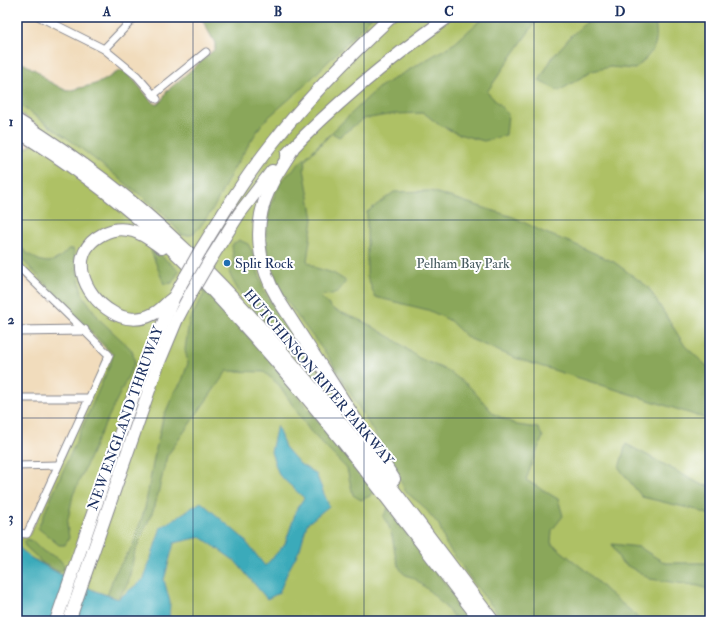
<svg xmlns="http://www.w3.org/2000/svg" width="727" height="638" font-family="'IM FELL Double Pica',serif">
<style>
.green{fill:#aec165;stroke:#647862}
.forest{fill:#8aa75a;stroke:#526b5c}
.water{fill:#3baaba;stroke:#2b6c8c}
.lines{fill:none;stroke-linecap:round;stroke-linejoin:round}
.street-casing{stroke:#86868d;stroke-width:9}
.secondary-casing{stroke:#86868d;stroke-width:11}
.highway-casing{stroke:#86868d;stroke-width:14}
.street{stroke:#fff;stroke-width:7}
.secondary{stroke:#fff;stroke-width:9}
.highway{stroke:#fff;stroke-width:12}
.highway-bridge-casing{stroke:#86868d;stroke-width:14;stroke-linecap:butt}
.highway-bridge{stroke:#fff;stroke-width:12}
.grid{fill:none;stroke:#1b2f5e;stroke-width:1;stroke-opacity:0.55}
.poi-dot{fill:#1f6fb2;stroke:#fff;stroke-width:1.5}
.labels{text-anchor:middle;stroke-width:4;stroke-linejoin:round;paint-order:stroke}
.poi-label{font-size:14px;fill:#1b2f5e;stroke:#fff;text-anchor:start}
.park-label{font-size:14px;fill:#475b60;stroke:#fff}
.street-label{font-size:14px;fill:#1b2f5e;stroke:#fff}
.neatline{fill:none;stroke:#1b2f5e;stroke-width:1.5}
.grid-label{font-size:13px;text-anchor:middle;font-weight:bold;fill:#1b2f5e}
</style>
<rect width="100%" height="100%" fill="#fff"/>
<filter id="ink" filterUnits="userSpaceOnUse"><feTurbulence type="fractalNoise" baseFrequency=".025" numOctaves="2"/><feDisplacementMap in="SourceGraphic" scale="8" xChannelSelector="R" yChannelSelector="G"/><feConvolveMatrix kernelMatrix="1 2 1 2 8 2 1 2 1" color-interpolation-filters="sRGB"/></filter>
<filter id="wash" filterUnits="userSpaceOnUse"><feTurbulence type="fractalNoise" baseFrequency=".012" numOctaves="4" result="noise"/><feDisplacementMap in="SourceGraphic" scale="16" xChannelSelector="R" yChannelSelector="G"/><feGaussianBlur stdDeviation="0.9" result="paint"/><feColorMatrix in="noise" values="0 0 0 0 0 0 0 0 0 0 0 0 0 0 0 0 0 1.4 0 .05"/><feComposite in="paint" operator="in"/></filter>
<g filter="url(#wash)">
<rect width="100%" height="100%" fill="#f1dcbc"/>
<polygon class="green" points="275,17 710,17 710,621 138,621 118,599 95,591 58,573 31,558 17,546 17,539 21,539 31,533 108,351 17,261 17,141 27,148 47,132 17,111 17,103 52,128 154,110"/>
<g class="forest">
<polygon points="201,17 232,17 234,19 250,19 258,17 372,17 302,88 263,122 234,168 213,209 199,228 191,235 182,235 161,211 74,143 17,103 17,60 37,71 48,81 67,91 92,85 103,81 119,71 124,71 131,76 151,101 157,105 162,100 167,91 215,49 215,43 201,18"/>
<polygon points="484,17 539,17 487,92 508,114 506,135 484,141 458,134 438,124 424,113 394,114 363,119 339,137 332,133 306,159 304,169 313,219 307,261 316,268 333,273 346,281 337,293 320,296 333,309 364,322 392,338 419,358 448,371 469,386 494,414 517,425 538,428 543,437 534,457 526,480 558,499 563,516 552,530 551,543 586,571 608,592 632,612 641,621 504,621 479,590 446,544 439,525 422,505 406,492 391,461 330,359 298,317 278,287 266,247 266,230 271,204 281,181 378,88 455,43"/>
<path d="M592,17H654C660,45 655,50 635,69L610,67L592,71L559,91L539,81L552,58L571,36Z"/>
<polygon points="431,191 513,217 543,232 574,244 614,262 648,287 685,346 710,369 710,420 633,395 515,358 468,338 449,320 428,310 375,297 367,276 367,212 394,192"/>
<path d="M239,240L248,244L252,251L264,292L333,397L338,405L339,412C318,385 297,359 275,333C259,315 237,295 229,272L234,264L232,245Z"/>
<path d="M17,244C34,260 50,272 68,249H73L82,294L100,320L132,350L135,362L96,443L73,495L67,524L69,538L65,545H59L38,528L111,362L113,354L17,254Z"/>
<polygon points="154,250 179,271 172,283 164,284 151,251"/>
<polygon points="204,288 274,365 298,397 364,477 373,490 370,496 361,500 353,495 347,469 310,431 279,385 264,372 227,371 167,456 155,506 135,551 128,583 118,599 107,596 114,575 133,545 145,508 154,458 163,418 174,393 182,381 188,363 185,350 189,321 204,294 203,291"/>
<polygon points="626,444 645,454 702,485 710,486 710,515 697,510 642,497 619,468"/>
<path d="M388,508L428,562L475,621H457C445,606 431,591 415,579C411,576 405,576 402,572C391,558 397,532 383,517Z"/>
<polygon points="27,539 34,542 43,551 58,558 64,565 64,569 59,572 41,562 38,558 25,546 24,542"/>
<polygon points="612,544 639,547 665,563 710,563 710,590 699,586 650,579 621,562"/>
</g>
<polygon class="water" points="277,425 285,447 300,464 316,474 329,506 307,524 300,549 288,571 279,593 267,599 235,561 201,537 174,543 164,580 170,602 169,621 17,621 17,546 31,558 58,573 95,591 118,599 144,579 161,527 201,502 243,538 265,566 285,544 297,508 304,498 279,475 271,452"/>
</g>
<g filter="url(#ink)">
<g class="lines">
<g class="street-casing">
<g id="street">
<polyline points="40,17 104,49 137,76 157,99"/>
<polyline points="104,49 135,17"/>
<polyline points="153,95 206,52"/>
<polyline points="17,265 109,355 27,534 17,533"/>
<polyline points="17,398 89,398"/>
<polyline points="17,466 58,465"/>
</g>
</g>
<g class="secondary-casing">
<polyline id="secondary" points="17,331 84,330"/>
</g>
<g class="highway-casing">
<g id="highway">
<path d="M17,120C77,157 135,201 186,250C302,361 396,494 493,621"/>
<path d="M17,131C64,160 110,193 151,230C184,259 213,291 242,323C328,417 403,520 481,621"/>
<path d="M292,150C285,163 274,176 269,190C252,226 258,266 278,299L394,479"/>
<path d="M287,154C335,103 391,58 448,17"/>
<path d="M162,248C153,242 144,234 133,231C123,228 112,229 103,234C66,253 83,295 112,312C124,320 140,321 153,314C160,311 165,304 172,299"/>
<path d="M200,251C222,215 244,179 271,145C307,99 348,57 391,17"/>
<polyline points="210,260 239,214 272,171"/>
<polyline points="56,621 137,385 174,297 186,276"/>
<polyline points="69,621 157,367 177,319 192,291"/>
</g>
</g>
<use href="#street" class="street"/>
<use href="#secondary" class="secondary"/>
<use href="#highway" class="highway"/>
<g class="highway-bridge-casing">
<g id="highway-bridge">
<polyline points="186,276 200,251"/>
<polyline points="192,291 210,260"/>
</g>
</g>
<use href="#highway-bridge" class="highway-bridge"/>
</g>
</g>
<path class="grid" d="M193,17V621M364,17V621M534,17V621M17,220H710M17,418H710"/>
<circle class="poi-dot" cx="227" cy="263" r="4"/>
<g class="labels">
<g class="poi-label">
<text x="235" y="268">Split Rock</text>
</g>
<g class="park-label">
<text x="463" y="268">Pelham Bay Park</text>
</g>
<g class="street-label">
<text transform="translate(319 377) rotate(50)" y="5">HUTCHINSON RIVER PARKWAY</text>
<text transform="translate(125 418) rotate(-70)" y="5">NEW ENGLAND THRUWAY</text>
</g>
</g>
<rect width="727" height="638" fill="none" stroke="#fff" stroke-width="44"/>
<rect x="22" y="22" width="683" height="594" class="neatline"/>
<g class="grid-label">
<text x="107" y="16">A</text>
<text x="278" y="16">B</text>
<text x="449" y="16">C</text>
<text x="620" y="16">D</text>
<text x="11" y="126">1</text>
<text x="11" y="324">2</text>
<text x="11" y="522">3</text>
</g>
</svg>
